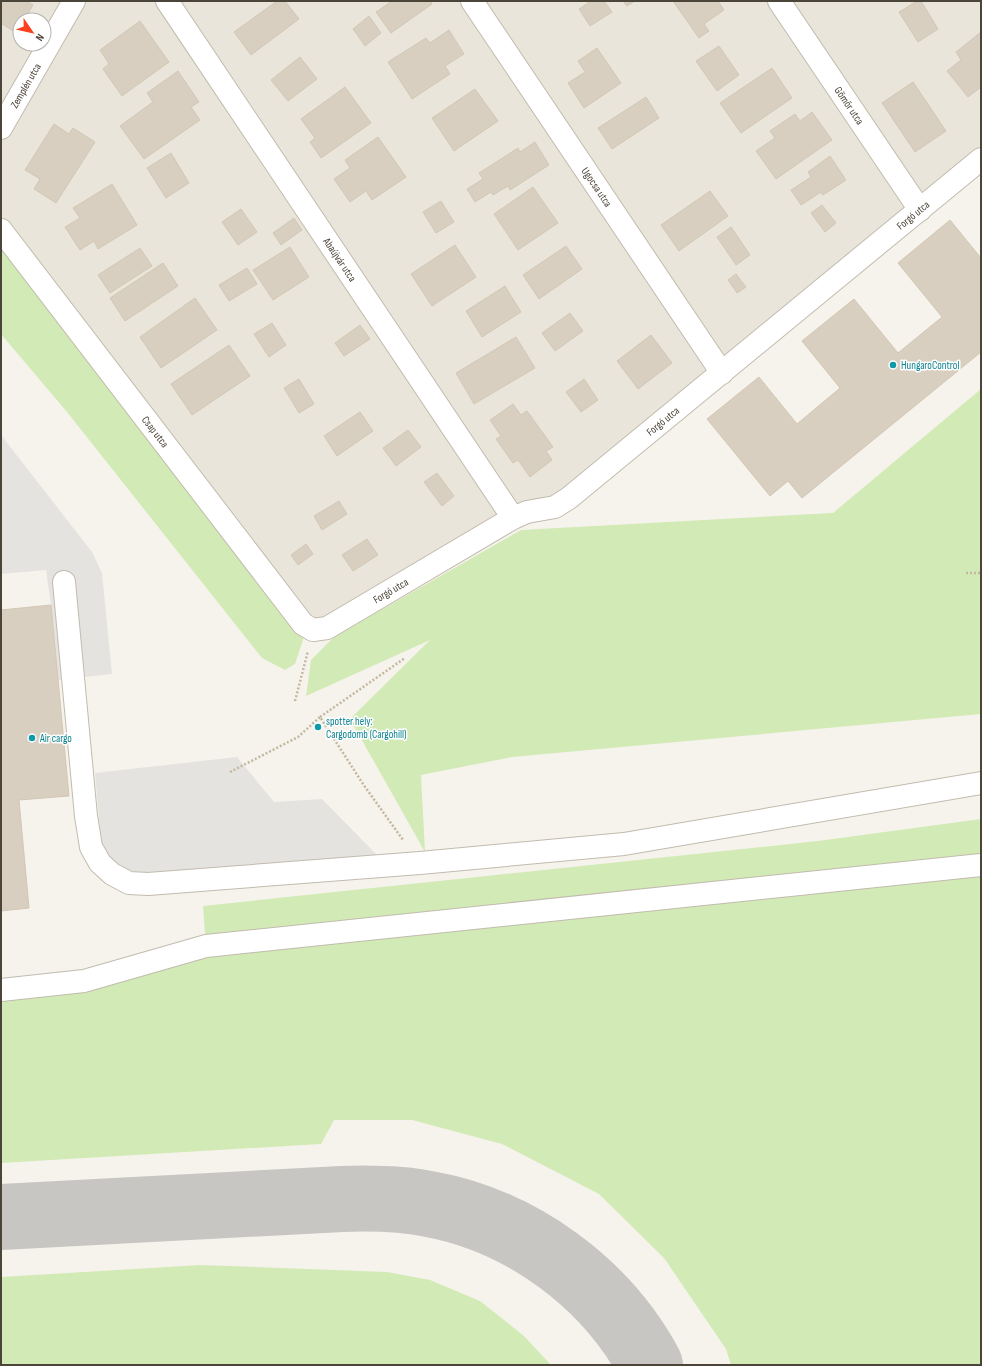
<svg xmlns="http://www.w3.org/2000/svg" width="982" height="1366" font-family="'Sofia Sans Condensed',sans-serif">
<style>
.residential{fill:#eae5da;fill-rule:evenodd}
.green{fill:#d2eab5}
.parking{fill:#e5e3e0}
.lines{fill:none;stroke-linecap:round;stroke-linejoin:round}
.taxiway{stroke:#c8c6c3;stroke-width:66}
.building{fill:#d8cfc1;stroke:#d3c7b4}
.minor-casing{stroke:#c2bbae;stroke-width:24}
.path{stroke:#c4b79f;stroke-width:2.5;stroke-dasharray:2 2;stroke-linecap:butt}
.minor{stroke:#fff;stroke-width:22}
.culture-dot{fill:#0f9aa8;stroke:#fff;stroke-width:1.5}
.labels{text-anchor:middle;stroke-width:3;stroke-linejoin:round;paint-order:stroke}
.street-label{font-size:11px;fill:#4b4439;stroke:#fff}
.culture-label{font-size:11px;fill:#0d838f;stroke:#fff;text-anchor:start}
</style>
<rect width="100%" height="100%" fill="#f6f3ec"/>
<path class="residential" d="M1,1H981V159L569,498L313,630L1,230ZM20,20H44V44H20Z"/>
<g class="green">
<polygon points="1,248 304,637 295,664 285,670 262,658 67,412 1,334"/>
<polygon points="981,389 981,714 512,757 421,775 425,852 350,719 430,640 306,696 311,660 334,637 521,530 833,513"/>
<polygon points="981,819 981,1365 731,1365 726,1349 664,1258 599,1194 502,1144 412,1120 334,1120 321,1144 1,1163 1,990 206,946 203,906 818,841"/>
<polygon points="201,1265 387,1272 430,1280 480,1301 524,1336 551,1365 1,1365 1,1277"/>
</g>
<g class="parking">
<polygon points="1,435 92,552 102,573 112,674 58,680 51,605 46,570 1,574"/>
<polygon points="237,757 274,802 322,799 377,855 146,874 128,870 115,862 106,853 101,842 95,773"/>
</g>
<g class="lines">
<path class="taxiway" d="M1,1217L342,1199C371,1198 400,1198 429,1204C522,1221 606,1283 650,1365"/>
</g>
<g class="building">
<polygon points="1,1 27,1 33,5 24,20 20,20 20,26 16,33 1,23"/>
<polygon points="277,1 285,1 299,19 251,55 234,32"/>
<polygon points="392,1 430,1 432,4 391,33 376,12"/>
<polygon points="591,1 604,1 612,12 590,26 579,9"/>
<polygon points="623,1 635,1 627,6"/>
<polygon points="673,1 718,1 724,10 704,24 709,31 699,38"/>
<polygon points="917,1 921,1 938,29 918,42 899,12"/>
<polygon points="369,16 381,33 365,46 353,29"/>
<polygon points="140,21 169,62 122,96 103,69 109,64 100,50"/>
<polygon points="449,30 464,54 445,66 450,74 412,99 388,62 426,38 430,43"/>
<polygon points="981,32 981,87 968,97 947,71 961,60 956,52"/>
<polygon points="719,46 739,75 717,91 696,61"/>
<polygon points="597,48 621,83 584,108 568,83 585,72 578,61"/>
<polygon points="300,57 317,79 288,101 271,80"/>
<polygon points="772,68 792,98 741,133 720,103"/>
<polygon points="178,71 199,102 191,107 200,120 144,159 120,126 153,102 147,93"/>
<polygon points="913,82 946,131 915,152 882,103"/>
<polygon points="345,87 371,123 321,158 310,142 315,138 301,119"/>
<polygon points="475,89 498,121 454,151 432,118"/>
<polygon points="646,97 659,118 612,149 598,128"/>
<polygon points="812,112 832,140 776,179 756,151 775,138 770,131 795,114 800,121"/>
<polygon points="54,124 69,134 73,128 95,142 56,203 34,189 40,179 25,170"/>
<polygon points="378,137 406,177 372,200 366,191 350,202 334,179 350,168 345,160"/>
<polygon points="535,142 549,165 510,190 508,186 493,195 491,192 475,202 467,189 483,179 479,173 518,148 520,152"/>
<polygon points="171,153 189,183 166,198 147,168"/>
<polygon points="830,156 846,180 823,195 821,192 801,205 791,190 811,177 808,172"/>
<polygon points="112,184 137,225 98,249 94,241 80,250 65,227 80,218 73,208"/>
<polygon points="533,187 558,223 518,250 494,214"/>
<polygon points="710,191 728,216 679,251 661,225"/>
<polygon points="441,201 454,222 436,233 423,212"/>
<polygon points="822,205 836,223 825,232 811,213"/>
<polygon points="241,209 257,232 238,245 222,222"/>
<polygon points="294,218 302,230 281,245 273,233"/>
<polygon points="950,220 981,258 981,352 802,498 788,481 770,496 707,419 759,377 797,424 840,388 802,341 854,299 898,353 942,317 898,263"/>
<polygon points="731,227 750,255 736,265 717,237"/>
<polygon points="455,245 476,277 432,306 411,274"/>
<polygon points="566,246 582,269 539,299 523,275"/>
<polygon points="290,247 309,277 273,300 253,270"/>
<polygon points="140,248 152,266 110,293 98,275"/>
<polygon points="163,263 178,286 125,321 110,298"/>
<polygon points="247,268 257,284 229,301 219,285"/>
<polygon points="736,274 746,287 737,293 728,280"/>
<polygon points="505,286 521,312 482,337 466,311"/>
<polygon points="195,298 217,330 161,368 140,337"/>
<polygon points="570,313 583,331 555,351 542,333"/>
<polygon points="272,323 286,345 269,357 254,334"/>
<polygon points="360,325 370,339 344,356 335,343"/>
<polygon points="651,335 672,363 638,389 617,361"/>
<polygon points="516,337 535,368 474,404 456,373"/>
<polygon points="229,345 250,376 192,415 171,384"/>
<polygon points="299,379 314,404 299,413 284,388"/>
<polygon points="584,379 598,400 581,412 566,392"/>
<polygon points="513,404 521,415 527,411 553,447 546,451 552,460 530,477 518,460 513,463 496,439 501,436 490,420"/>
<polygon points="360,412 373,431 337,456 324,436"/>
<polygon points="408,430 421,447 396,466 383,448"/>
<polygon points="437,473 454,496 442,506 424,482"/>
<polygon points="339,501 347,514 322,530 314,516"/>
<polygon points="367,539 378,555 353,571 342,555"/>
<polygon points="306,544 313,554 298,565 291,555"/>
<polygon points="51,605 69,796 19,800 29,908 1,911 1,610"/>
</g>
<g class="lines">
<g class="minor-casing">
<g id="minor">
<path id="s1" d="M167,1L513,518"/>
<path id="s2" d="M472,1L722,373"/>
<path id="s3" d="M779,1L920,210"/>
<path id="s4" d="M1,128L74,1"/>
<path id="s5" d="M1,230L303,624L313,630L327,628L513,518L527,512L555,507L569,498L981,159"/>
<polyline points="64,582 86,816 91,847 100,863 112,874 129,883 148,884 420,863 624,844 981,783"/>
<polyline points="1,990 84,981 206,946 981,865"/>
</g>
</g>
<g class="path">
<polyline points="966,573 981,573"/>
<polyline points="295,701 308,651"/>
<polyline points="320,717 405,658"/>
<polyline points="230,772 298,737 320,717 363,784 403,840"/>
</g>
<use href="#minor" class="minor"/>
</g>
<g class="culture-dot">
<circle cx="893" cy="365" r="4"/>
<circle cx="318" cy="727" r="4"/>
<circle cx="32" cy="738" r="4"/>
</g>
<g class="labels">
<g class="street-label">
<text dy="4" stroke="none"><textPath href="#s4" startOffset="49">Zemplén utca</textPath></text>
<text dy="4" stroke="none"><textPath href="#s3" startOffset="126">Gömör utca</textPath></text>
<text dy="4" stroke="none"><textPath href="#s2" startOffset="224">Ugocsa utca</textPath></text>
<text dy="4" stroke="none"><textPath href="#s5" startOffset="1244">Forgó utca</textPath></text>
<text dy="4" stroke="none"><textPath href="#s1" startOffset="311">Abaújvár utca</textPath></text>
<text dy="4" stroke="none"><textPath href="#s5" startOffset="920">Forgó utca</textPath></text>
<text dy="4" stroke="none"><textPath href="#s5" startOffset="254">Csap utca</textPath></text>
<text dy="4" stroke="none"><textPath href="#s5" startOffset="596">Forgó utca</textPath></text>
</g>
<g class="culture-label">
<text x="901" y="369">HungaroControl</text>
<text x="326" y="725">spotter hely:<tspan x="326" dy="13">Cargodomb (Cargohill)</tspan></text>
<text x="40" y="742">Air cargo</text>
</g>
</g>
<rect width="982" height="1366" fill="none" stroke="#4b4439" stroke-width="4"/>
<g transform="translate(32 32) rotate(124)"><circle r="19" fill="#ffffff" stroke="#b7b4b0"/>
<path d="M0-3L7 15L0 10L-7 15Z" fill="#fc3f1d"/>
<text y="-6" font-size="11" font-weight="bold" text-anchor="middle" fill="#4b4439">N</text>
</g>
</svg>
